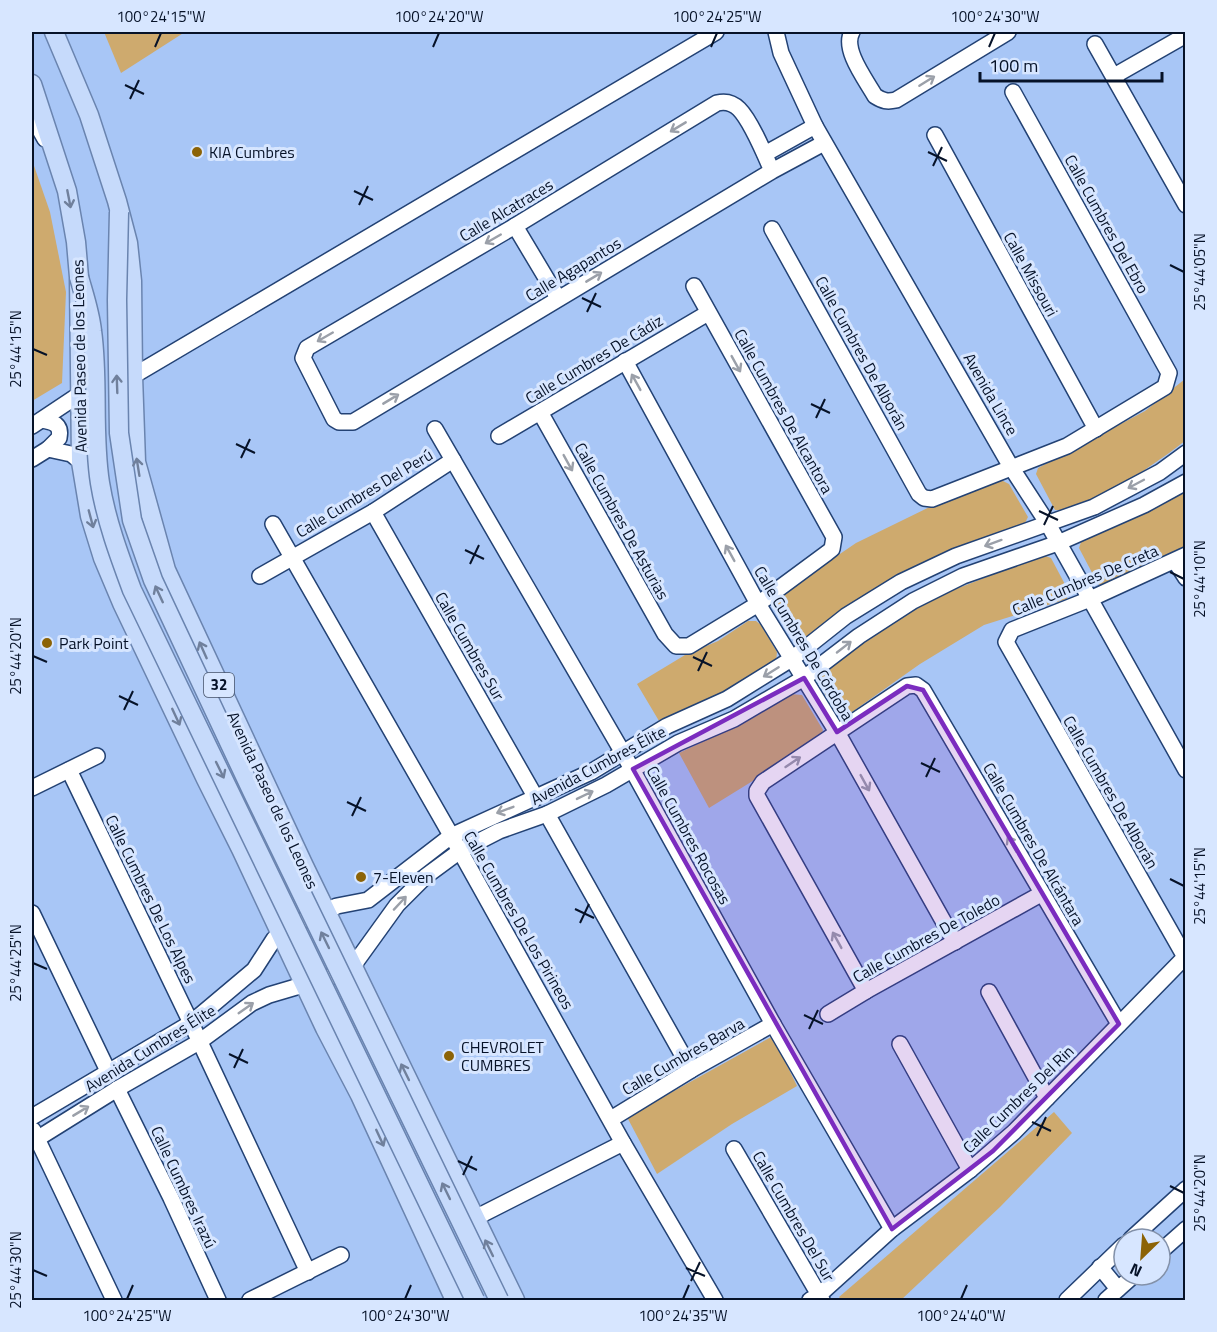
<svg xmlns="http://www.w3.org/2000/svg" width="1217" height="1332" font-family="'Titillium Web',sans-serif">
<style>
.green{fill:#ceaa6e}
.lines{fill:none;stroke-linecap:round;stroke-linejoin:round}
.minor-casing{stroke:#234274;stroke-width:18}
.major-casing{stroke:#6a84af;stroke-width:21}
.minor{stroke:#fff;stroke-width:15}
.major{stroke:#c6dafb;stroke-width:18}
.major-bridge-casing{stroke:#6a84af;stroke-width:21;stroke-linecap:butt}
.major-bridge{stroke:#c6dafb;stroke-width:18}
.oneway{stroke:#9ba0a9}
.oneway2{stroke:#70809c}
.marked{fill:#7b2cbf;fill-opacity:0.2;stroke:#7b2cbf;stroke-width:4.5;stroke-linejoin:round}
.ticks{fill:none;stroke:#061228;stroke-width:2}
.poi-dot{fill:#8c6306;stroke:#d7e6ff;stroke-width:2}
.labels{text-anchor:middle;stroke-width:6;stroke-linejoin:round;paint-order:stroke}
.shield{fill:#d7e6ff;stroke:#455268;stroke-width:1.5}
.shield-label{font-size:15px;font-weight:bold;fill:#061228}
.poi-label{font-size:16px;fill:#061228;stroke:#d7e6ff;text-anchor:start}
.street-label{font-size:16px;fill:#061228;stroke:#d7e6ff}
.neatline{fill:none;stroke:#061228;stroke-width:2}
.ticks-label{font-size:15px;text-anchor:middle;fill:#061228}
</style>
<rect width="100%" height="100%" fill="#a8c6f6"/>
<g class="green">
<polygon points="104,32 185,32 121,73"/>
<polygon points="32,160 50,212 66,292 62,383 32,401"/>
<path d="M1185,379V441C1159,461 1087,513 1055,510L1036,474L1038,468L1145,411Z"/>
<polygon points="1001,480 1009,484 1028,517 1024,525 825,624 801,641 794,640 777,609 776,601 781,594 856,543 946,499"/>
<polygon points="1185,489 1185,548 1106,588 1098,584 1079,548 1081,542 1142,513"/>
<polygon points="1043,555 1051,558 1068,590 1067,599 984,625 920,664 845,717 836,714 819,683 821,673 878,632 938,596"/>
<polygon points="748,621 756,621 761,625 777,652 776,662 745,683 662,726 637,684 685,655 718,641"/>
<polygon points="790,694 802,695 823,730 819,740 709,808 679,753 753,718"/>
<polygon points="773,1036 797,1086 732,1124 657,1174 627,1117"/>
<polygon points="1054,1112 1072,1133 1000,1207 901,1300 841,1300 839,1297"/>
</g>
<g class="lines">
<g class="minor-casing">
<g id="minor">
<polyline points="776,32 781,53 815,126 1011,467 1048,524 1186,770"/>
<path d="M852,32C842,49 866,80 875,96C883,101 887,102 896,100L1008,32"/>
<polyline points="1095,44 1186,205"/>
<polyline points="1114,76 1186,35"/>
<polyline points="32,116 45,139"/>
<polyline points="935,135 1096,429"/>
<polyline points="765,154 815,126"/>
<path d="M772,171C765,155 751,121 739,109C733,103 725,101 717,103L515,226L307,348L303,358L334,419L339,422H353L772,171L824,143"/>
<polyline points="515,226 558,298"/>
<polyline points="772,229 919,494 924,498 932,499 1067,446 1165,387 1169,373 1013,92"/>
<polyline points="625,361 758,604 837,732 955,942"/>
<polyline points="133,376 716,32"/>
<polyline points="540,412 665,634 676,646 689,646 758,604 827,553 832,549 834,537 694,286"/>
<path d="M42,420C53,422 62,424 59,438L48,449"/>
<polyline points="32,426 80,394"/>
<polyline points="435,429 623,753 773,1024 892,1229"/>
<polyline points="499,436 708,313"/>
<polyline points="32,459 48,449 71,454 81,462"/>
<polyline points="373,512 536,798"/>
<polyline points="273,524 460,851 623,1143 715,1300"/>
<polyline points="1175,561 1186,578"/>
<polyline points="260,576 373,512 453,460"/>
<polyline points="69,770 191,1023 308,1272"/>
<polyline points="32,788 97,756"/>
<polyline points="547,814 691,1070"/>
<polyline points="32,913 108,1071"/>
<polyline points="1185,957 1006,642 1012,630 1090,599 1186,555"/>
<polyline points="866,991 757,796 757,791 763,782 907,686 916,685 923,690 1119,1024"/>
<polyline points="989,992 1047,1098"/>
<polyline points="828,1014 866,991 1041,894"/>
<polyline points="900,1044 970,1170"/>
<polyline points="117,1089 171,1198 218,1300"/>
<polyline points="32,1117 191,1023 254,970 274,939 288,927 337,906 368,900 451,836 591,772 667,726 727,699 793,658 846,616 901,582 956,556 1094,507 1160,472 1186,453"/>
<polyline points="611,1119 691,1070 773,1024"/>
<polyline points="33,1130 114,1300"/>
<polyline points="32,1142 117,1089 199,1042 252,1003 269,995 330,977 353,966 397,905 426,876 460,851 499,831 547,814 606,785 678,743 734,719 804,678 859,636 913,601 963,576 1058,543 1144,505 1186,482"/>
<polyline points="734,1149 822,1300"/>
<polyline points="475,1218 623,1143"/>
<polyline points="1131,1239 1186,1189"/>
<polyline points="1160,1252 1186,1229"/>
<polyline points="1100,1267 1118,1289"/>
<polyline points="250,1300 341,1255"/>
<polyline points="810,1300 819,1295 892,1229 970,1170 1014,1132 1186,956"/>
<polyline points="1067,1300 1124,1245"/>
<polyline points="1106,1300 1134,1275"/>
</g>
</g>
<g class="major-casing">
<g id="major">
<polyline points="54,32 89,115 117,201 128,243 132,281 133,376 136,462 166,570 304,866 515,1300"/>
<polyline points="32,84 67,191 76,242 79,277 81,462 90,516 103,558 122,603 206,779 241,849 325,1028 360,1095 455,1300"/>
</g>
</g>
<use href="#minor" class="minor"/>
<use href="#major" class="major"/>
<g class="major-bridge-casing">
<g id="major-bridge">
<polyline points="119,212 117,300 119,433 132,520 153,580 252,791 499,1300"/>
<path d="M79,277C84,295 90,312 92,331C99,381 92,433 100,483C106,520 119,555 132,590L475,1300"/>
</g>
</g>
<use href="#major-bridge" class="major-bridge"/>
</g>
<defs><path id="oneway-shaft" d="M-6 0H5M1.5-3L5.5 0L1.5 3" fill="none" stroke-width="1.6" stroke-linecap="round" stroke-linejoin="round" transform="scale(1.5)"/></defs>
<g class="oneway">
<use href="#oneway-shaft" transform="translate(927 81) rotate(-32)"/>
<use href="#oneway-shaft" transform="translate(678 127) rotate(149)"/>
<use href="#oneway-shaft" transform="translate(493 239) rotate(150)"/>
<use href="#oneway-shaft" transform="translate(594 277) rotate(-31)"/>
<use href="#oneway-shaft" transform="translate(325 337) rotate(150)"/>
<use href="#oneway-shaft" transform="translate(736 364) rotate(61)"/>
<use href="#oneway-shaft" transform="translate(636 382) rotate(-119)"/>
<use href="#oneway-shaft" transform="translate(391 399) rotate(-31)"/>
<use href="#oneway-shaft" transform="translate(568 463) rotate(61)"/>
<use href="#oneway-shaft" transform="translate(1136 484) rotate(152)"/>
<use href="#oneway-shaft" transform="translate(993 543) rotate(160)"/>
<use href="#oneway-shaft" transform="translate(730 553) rotate(-119)"/>
<use href="#oneway-shaft" transform="translate(844 647) rotate(-38)"/>
<use href="#oneway-shaft" transform="translate(771 672) rotate(148)"/>
<use href="#oneway-shaft" transform="translate(793 762) rotate(-34)"/>
<use href="#oneway-shaft" transform="translate(865 783) rotate(61)"/>
<use href="#oneway-shaft" transform="translate(585 795) rotate(-26)"/>
<use href="#oneway-shaft" transform="translate(505 810) rotate(159)"/>
<use href="#oneway-shaft" transform="translate(1012 844) rotate(-120)"/>
<use href="#oneway-shaft" transform="translate(400 903) rotate(-47)"/>
<use href="#oneway-shaft" transform="translate(837 940) rotate(-119)"/>
<use href="#oneway-shaft" transform="translate(246 1008) rotate(-35)"/>
<use href="#oneway-shaft" transform="translate(81 1111) rotate(-31)"/>
</g>
<g class="oneway2">
<use href="#oneway-shaft" transform="translate(69 199) rotate(79)"/>
<use href="#oneway-shaft" transform="translate(117 384) rotate(-92)"/>
<use href="#oneway-shaft" transform="translate(138 467) rotate(-99)"/>
<use href="#oneway-shaft" transform="translate(91 519) rotate(75)"/>
<use href="#oneway-shaft" transform="translate(159 594) rotate(-115)"/>
<use href="#oneway-shaft" transform="translate(203 650) rotate(-114)"/>
<use href="#oneway-shaft" transform="translate(176 717) rotate(65)"/>
<use href="#oneway-shaft" transform="translate(220 770) rotate(64)"/>
<use href="#oneway-shaft" transform="translate(325 940) rotate(-116)"/>
<use href="#oneway-shaft" transform="translate(405 1072) rotate(-116)"/>
<use href="#oneway-shaft" transform="translate(380 1138) rotate(65)"/>
<use href="#oneway-shaft" transform="translate(446 1191) rotate(-116)"/>
<use href="#oneway-shaft" transform="translate(489 1248) rotate(-116)"/>
</g>
<path class="marked" d="M804,678L837,732L907,686L923,690L1119,1024L993,1151L892,1229L633,769Z"/>
<path class="ticks" d="M155,47L161,33M433,47L439,33M711,47L717,33M989,47L995,33M125,85L144,94M130,99L139,80M928,152L947,161M933,166L942,147M354,191L373,200M359,205L368,186M1170,265L1184,272M582,298L601,307M587,312L596,293M33,349L47,355M811,404L830,413M816,418L825,399M236,444L255,453M241,458L250,439M1039,511L1058,520M1044,525L1053,506M465,550L484,559M470,564L479,545M1170,572L1184,579M33,656L47,662M693,657L712,666M698,671L707,652M119,696L138,705M124,710L133,691M921,763L940,772M926,777L935,758M347,802L366,811M352,816L361,797M1170,879L1184,886M575,909L594,918M580,923L589,904M33,963L47,969M804,1015L823,1024M809,1029L818,1010M229,1054L248,1063M234,1068L243,1049M1032,1122L1051,1131M1037,1136L1046,1117M458,1161L477,1170M463,1175L472,1156M1170,1186L1184,1193M686,1268L705,1276M33,1270L47,1276M691,1281L700,1262M127,1299L133,1285M405,1299L411,1285M683,1299L689,1285M961,1299L967,1285"/>
<g class="poi-dot">
<circle cx="197" cy="152" r="6"/>
<circle cx="47" cy="643" r="6"/>
<circle cx="361" cy="877" r="6"/>
<circle cx="449" cy="1056" r="6"/>
</g>
<g class="labels">
<rect class="shield" x="204" y="673" width="30" height="24" rx="4.5"/>
<g class="shield-label">
<text x="219" y="690">32</text>
</g>
<g class="poi-label">
<text x="209" y="158">KIA Cumbres</text>
<text x="59" y="649">Park Point</text>
<text x="373" y="883">7-Eleven</text>
<text x="461" y="1053">CHEVROLET<tspan x="461" dy="18">CUMBRES</tspan></text>
</g>
<g class="street-label">
<text transform="translate(506 210) rotate(-31)" y="6">Calle Alcatraces</text>
<text transform="translate(1107 224) rotate(61)" y="6">Calle Cumbres Del Ebro</text>
<text transform="translate(573 269) rotate(-31)" y="6">Calle Agapantos</text>
<text transform="translate(1031 274) rotate(61)" y="6">Calle Missouri</text>
<text transform="translate(862 353) rotate(61)" y="6">Calle Cumbres De Alborán</text>
<text transform="translate(79 356) rotate(-91)" y="6">Avenida Paseo de los Leones</text>
<text transform="translate(594 359) rotate(-31)" y="6">Calle Cumbres De Cádiz</text>
<text transform="translate(991 394) rotate(60)" y="6">Avenida Lince</text>
<text transform="translate(784 411) rotate(61)" y="6">Calle Cumbres De Alcantora</text>
<text transform="translate(364 493) rotate(-31)" y="6">Calle Cumbres Del Perú</text>
<text transform="translate(622 521) rotate(61)" y="6">Calle Cumbres De Asturias</text>
<text transform="translate(1085 580) rotate(-23)" y="6">Calle Cumbres De Creta</text>
<text transform="translate(804 643) rotate(59)" y="6">Calle Cumbres De Córdoba</text>
<text transform="translate(470 646) rotate(60)" y="6">Calle Cumbres Sur</text>
<text transform="translate(598 765) rotate(-28)" y="6">Avenida Cumbres Élite</text>
<text transform="translate(1111 792) rotate(60)" y="6">Calle Cumbres De Alborán</text>
<text transform="translate(273 800) rotate(65)" y="6">Avenida Paseo de los Leones</text>
<text transform="translate(689 835) rotate(61)" y="6">Calle Cumbres Rocosas</text>
<text transform="translate(1034 844) rotate(60)" y="6">Calle Cumbres De Alcántara</text>
<text transform="translate(151 899) rotate(64)" y="6">Calle Cumbres De Los Alpes</text>
<text transform="translate(519 920) rotate(60)" y="6">Calle Cumbres De Los Pirineos</text>
<text transform="translate(926 938) rotate(-29)" y="6">Calle Cumbres De Toledo</text>
<text transform="translate(150 1048) rotate(-32)" y="6">Avenida Cumbres Élite</text>
<text transform="translate(683 1056) rotate(-30)" y="6">Calle Cumbres Barva</text>
<text transform="translate(1018 1099) rotate(-44)" y="6">Calle Cumbres Del Rin</text>
<text transform="translate(184 1187) rotate(65)" y="6">Calle Cumbres Irazú</text>
<text transform="translate(794 1216) rotate(60)" y="6">Calle Cumbres Del Sur</text>
</g>
</g>
<rect width="1217" height="1332" fill="none" stroke="#d7e6ff" stroke-width="66"/>
<g transform="translate(1142 1257) rotate(205)"><circle r="28" fill="#d7e6ff" stroke="#8391a9" stroke-width="1.5"/>
<path d="M0-4.5L10 22L0 15L-10 22Z" fill="#8c6306"/>
<text y="-9" font-size="16" font-weight="bold" text-anchor="middle" fill="#061228">N</text>
</g>
<path d="M980 72v9h182v-9" fill="none" stroke="#061228" stroke-width="3"/>
<text x="989" y="72" font-size="18" fill="#061228" stroke="#d7e6ff" stroke-width="4.5" paint-order="stroke">100 m</text>
<rect x="33" y="33" width="1151" height="1266" class="neatline"/>
<g class="ticks-label">
<text x="161" y="22">100°24'15"W</text>
<text x="439" y="22">100°24'20"W</text>
<text x="717" y="22">100°24'25"W</text>
<text x="995" y="22">100°24'30"W</text>
<text transform="translate(1200 272) rotate(-90)" y="5">25°44'05"N</text>
<text transform="translate(16 349) rotate(-90)" y="5">25°44'15"N</text>
<text transform="translate(1200 579) rotate(-90)" y="5">25°44'10"N</text>
<text transform="translate(16 656) rotate(-90)" y="5">25°44'20"N</text>
<text transform="translate(1200 886) rotate(-90)" y="5">25°44'15"N</text>
<text transform="translate(16 963) rotate(-90)" y="5">25°44'25"N</text>
<text transform="translate(1200 1193) rotate(-90)" y="5">25°44'20"N</text>
<text transform="translate(16 1270) rotate(-90)" y="5">25°44'30"N</text>
<text x="127" y="1321">100°24'25"W</text>
<text x="405" y="1321">100°24'30"W</text>
<text x="683" y="1321">100°24'35"W</text>
<text x="961" y="1321">100°24'40"W</text>
</g>
</svg>
